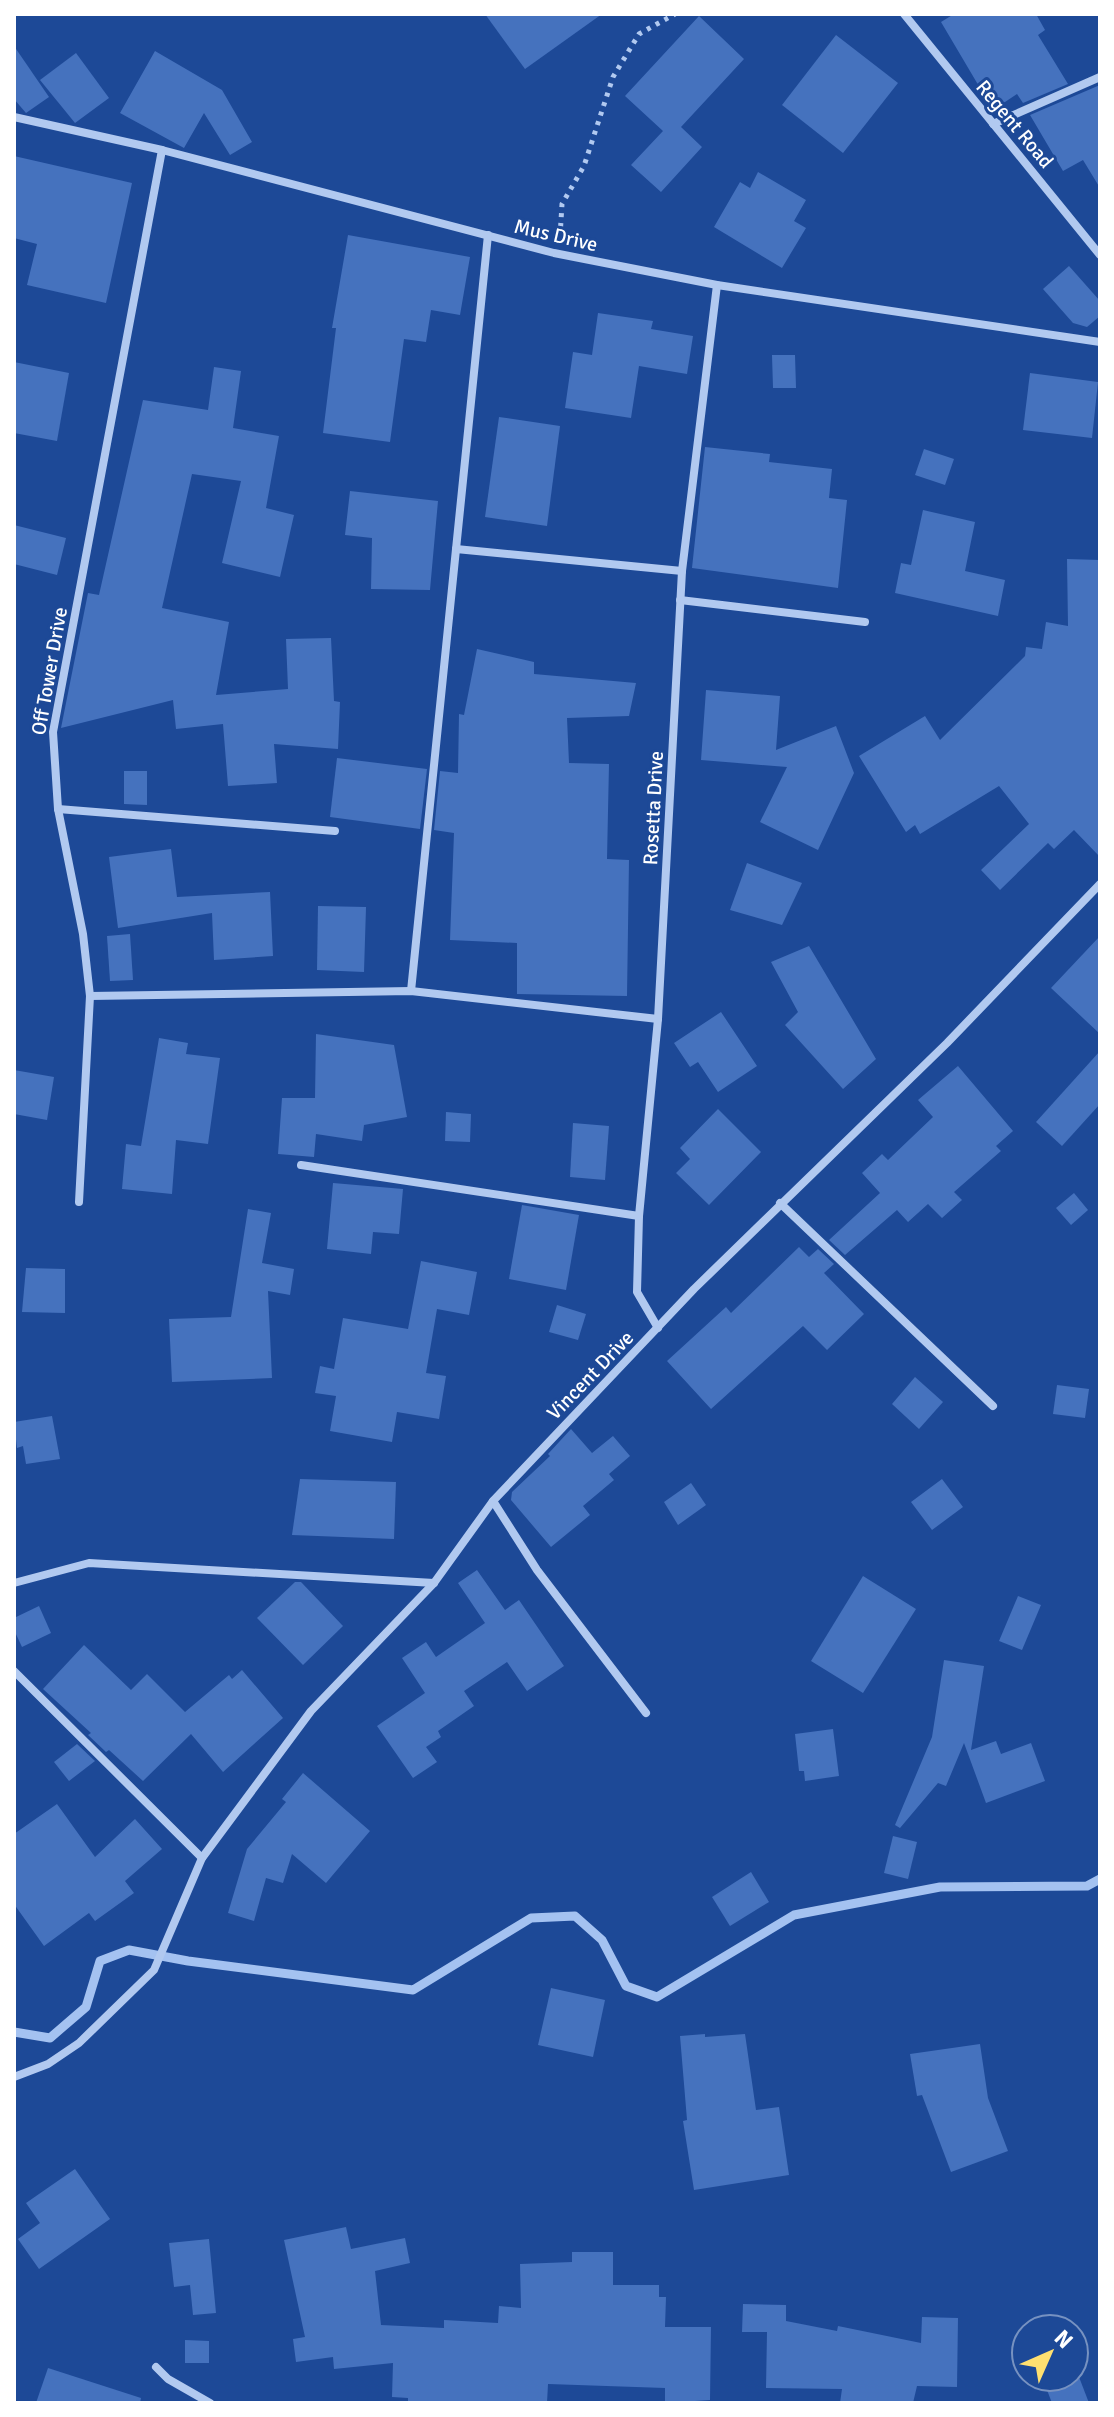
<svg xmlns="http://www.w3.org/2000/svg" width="1114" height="2417" font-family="Signika,sans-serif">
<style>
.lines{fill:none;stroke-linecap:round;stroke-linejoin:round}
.stream{stroke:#a4c2f1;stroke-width:9}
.building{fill:#4572be}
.path{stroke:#b1c9f0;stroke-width:5;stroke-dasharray:4 6;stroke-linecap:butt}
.street{stroke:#b1c9f0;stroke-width:8}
.labels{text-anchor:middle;stroke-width:6;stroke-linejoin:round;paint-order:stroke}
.street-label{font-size:20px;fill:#fff;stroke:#1d4997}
</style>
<rect width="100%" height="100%" fill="#1d4997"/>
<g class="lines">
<polyline class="stream" points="14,2032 50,2038 86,2007 100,1961 129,1950 188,1961 413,1990 531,1918 575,1916 602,1940 626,1986 657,1997 794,1915 940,1887 1087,1886 1100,1879"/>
</g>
<g class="building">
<polygon points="485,14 602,14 525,69"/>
<polygon points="954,14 1036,14 1045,30 1038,35 1068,84 1023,103 1017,94 993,110 941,22"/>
<polygon points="699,16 744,59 681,127 702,147 661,192 631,165 663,131 625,96"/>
<polygon points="836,35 898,83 843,153 782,105"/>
<polygon points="14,46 49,97 26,113 14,99"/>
<polygon points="155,51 222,90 252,142 230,155 204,113 184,148 120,113"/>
<polygon points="76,53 109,98 75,123 40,80"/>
<polygon points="1100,85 1100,188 1083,160 1063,171 1030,115"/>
<polygon points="14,156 132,183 106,303 27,285 37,244 14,238"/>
<polygon points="758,172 806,200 794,221 806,228 782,268 714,227 740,182 750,188"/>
<polygon points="348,235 470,257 460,315 431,310 426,342 404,339 390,442 323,433 336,328 332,328"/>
<polygon points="1069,266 1100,301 1100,316 1087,327 1073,323 1043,289"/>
<polygon points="598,313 653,321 651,329 693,336 687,374 639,366 631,418 565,408 573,352 592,355"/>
<polygon points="772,355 795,355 796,388 773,388"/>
<polygon points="14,362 69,373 57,441 14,433"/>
<polygon points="214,367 241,371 233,428 279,436 266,508 294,515 280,577 222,563 241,481 192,474 162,608 229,622 216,695 288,689 286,639 331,638 334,701 340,702 338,749 274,744 277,783 228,786 223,724 176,729 173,700 61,728 88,593 99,595 143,400 208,410"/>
<polygon points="1030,373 1098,382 1092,438 1023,430"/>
<polygon points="499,417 560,426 547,526 485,517"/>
<polygon points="705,447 770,454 769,462 832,469 829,498 847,500 838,588 692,568"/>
<polygon points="924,449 954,459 945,485 915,475"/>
<polygon points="350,491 438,501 430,590 371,589 372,538 345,535"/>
<polygon points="923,510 975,522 965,571 1005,580 998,616 895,593 901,563 911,565"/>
<polygon points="14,525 66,538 57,575 14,564"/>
<polygon points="1067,559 1100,560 1100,857 1074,830 1054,849 1048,843 1000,890 981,870 1029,824 999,786 920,834 915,825 906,832 859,756 925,716 940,740 1025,656 1026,647 1042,649 1046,622 1068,626"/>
<polygon points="477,649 534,662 534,674 636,683 629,716 567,718 569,763 609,764 607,859 629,860 627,996 517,994 517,943 450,940 454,833 434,830 440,771 458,773 459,714 464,715"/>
<polygon points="706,690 780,696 776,750 836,726 854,773 818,850 760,822 787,767 701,760"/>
<polygon points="337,758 427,769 420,829 330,817"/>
<polygon points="124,771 147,771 147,805 124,804"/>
<polygon points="171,849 177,897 270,892 273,956 214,960 212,913 118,928 109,857"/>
<polygon points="747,863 802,883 782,925 730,910"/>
<polygon points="318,906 366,907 364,972 317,970"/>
<polygon points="130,934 133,980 110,981 107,936"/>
<polygon points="1100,936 1100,1034 1051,988"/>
<polygon points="809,946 876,1059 843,1089 785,1025 798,1012 771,962"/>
<polygon points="721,1012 757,1066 718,1092 698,1062 690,1067 674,1043"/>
<polygon points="316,1034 394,1045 407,1117 364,1125 362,1141 316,1134 314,1157 278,1154 282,1098 315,1098"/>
<polygon points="159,1038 188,1043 186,1054 220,1058 208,1144 176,1140 172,1194 122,1189 126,1144 141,1146"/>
<polygon points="1100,1051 1100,1104 1062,1146 1036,1122"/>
<polygon points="958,1066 1013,1131 996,1146 1001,1151 954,1192 962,1200 942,1218 928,1204 908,1222 897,1210 845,1255 829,1240 880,1193 862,1173 882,1154 888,1160 933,1117 918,1100"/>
<polygon points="14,1070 54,1077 47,1120 14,1114"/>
<polygon points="718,1109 761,1152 709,1205 676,1173 690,1159 680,1148"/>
<polygon points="446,1112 471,1114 470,1142 445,1141"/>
<polygon points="573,1123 609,1126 605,1180 570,1177"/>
<polygon points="333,1183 403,1189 399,1234 373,1232 371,1254 327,1249"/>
<polygon points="1074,1193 1088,1210 1071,1225 1056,1208"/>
<polygon points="522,1205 579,1215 566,1290 509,1279"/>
<polygon points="248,1209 271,1213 262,1263 294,1269 290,1295 268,1291 272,1378 172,1382 169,1319 231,1317"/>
<polygon points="799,1247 809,1257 818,1249 834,1264 824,1273 864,1314 827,1350 803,1326 711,1409 667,1361 726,1307 731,1313"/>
<polygon points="421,1261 477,1272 469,1315 437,1309 426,1373 446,1376 439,1419 397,1412 392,1442 330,1431 336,1396 315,1393 320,1366 334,1369 343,1318 408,1329"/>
<polygon points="26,1268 65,1269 65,1313 22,1312"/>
<polygon points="557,1305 586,1314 578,1340 549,1332"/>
<polygon points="915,1377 943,1402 919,1429 892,1404"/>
<polygon points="1057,1385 1089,1389 1085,1418 1053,1414"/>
<polygon points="52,1416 60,1459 26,1464 23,1446 17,1448 14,1422"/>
<polygon points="571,1429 592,1453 613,1436 630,1456 609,1474 614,1480 583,1506 590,1515 551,1547 511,1500 512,1492 550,1456 548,1454"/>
<polygon points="300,1479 396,1482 394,1539 292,1535"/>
<polygon points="942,1479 963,1507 932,1530 911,1502"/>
<polygon points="691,1483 706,1505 678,1525 664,1502"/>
<polygon points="477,1570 505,1610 519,1600 564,1666 527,1691 507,1662 464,1691 474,1706 438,1731 441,1737 426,1747 437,1762 413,1778 377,1726 425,1693 402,1658 426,1642 436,1657 485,1623 458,1583"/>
<polygon points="863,1576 916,1609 863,1693 811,1661"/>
<polygon points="295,1582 301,1582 343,1626 303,1665 257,1618"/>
<polygon points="1018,1596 1041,1605 1022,1650 999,1641"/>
<polygon points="39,1606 51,1633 22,1647 14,1630 14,1618"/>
<polygon points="84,1645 131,1690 147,1674 185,1712 229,1675 232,1679 242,1670 283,1718 223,1772 191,1734 143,1781 109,1750 106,1752 88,1735 91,1733 43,1689"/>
<polygon points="944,1660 984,1666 971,1750 996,1741 1001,1754 1031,1743 1045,1781 986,1803 964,1743 946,1786 938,1783 900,1828 895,1825 932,1737"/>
<polygon points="833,1729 839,1776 805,1781 804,1771 799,1771 795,1734"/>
<polygon points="77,1744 95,1761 69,1781 54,1762"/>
<polygon points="303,1773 370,1831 326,1883 292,1854 283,1883 266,1878 254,1921 228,1913 247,1849 286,1802 282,1799"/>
<polygon points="57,1804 95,1857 135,1819 162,1849 125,1881 134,1893 95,1921 89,1913 44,1946 14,1904 14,1834"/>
<polygon points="893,1836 917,1842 908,1879 884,1873"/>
<polygon points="751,1872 769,1902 730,1926 712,1897"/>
<polygon points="551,1988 605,2000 593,2057 538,2045"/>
<polygon points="705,2034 705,2037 745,2034 756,2110 779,2107 789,2175 694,2190 683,2121 687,2120 680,2036"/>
<polygon points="980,2044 988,2098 1008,2151 951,2172 922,2095 917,2096 910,2054"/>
<polygon points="75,2169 110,2219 39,2269 18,2239 40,2223 26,2203"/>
<polygon points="346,2227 351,2249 405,2238 410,2263 375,2271 381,2325 444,2328 444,2320 498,2323 499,2306 521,2308 520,2264 572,2262 572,2252 613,2252 613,2285 659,2285 659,2297 666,2297 665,2327 711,2327 710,2400 665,2403 665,2388 548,2384 547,2403 408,2403 408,2398 392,2397 393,2363 334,2369 333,2357 296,2362 293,2339 305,2337 284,2240"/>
<polygon points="209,2239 216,2313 193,2315 190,2285 174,2287 169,2243"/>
<polygon points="743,2304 786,2305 786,2321 837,2331 838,2326 921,2343 922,2317 958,2318 957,2387 917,2386 913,2403 840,2403 842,2389 766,2388 767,2332 742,2332"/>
<polygon points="185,2340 209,2341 209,2363 185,2363"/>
<polygon points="48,2368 141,2398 140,2403 36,2403"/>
<polygon points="1042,2377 1079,2377 1089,2403 1052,2403"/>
</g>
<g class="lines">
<polyline class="path" points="560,237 562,204 584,166 613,77 639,34 675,14"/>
<g class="street">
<polyline points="904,14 1100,255"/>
<polyline points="14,117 162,150 554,253 717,285 1100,342"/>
<polyline points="993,124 1100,77"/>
<polyline points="456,549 682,571"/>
<polyline points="680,600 865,622"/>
<polyline points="58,809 335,831"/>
<polyline points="411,991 488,235"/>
<polyline points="90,996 411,991 658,1019"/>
<polyline points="301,1165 639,1216"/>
<polyline points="79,1202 90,996 83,934 58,809 53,732 162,150"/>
<polyline points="780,1203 993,1406"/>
<polyline points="658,1328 637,1292 639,1216 658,1019 682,571 717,285"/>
<polyline points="493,1501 537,1570 646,1713"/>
<polyline points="14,1583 89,1563 434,1583"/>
<polyline points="14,1671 202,1858"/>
<polyline points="14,2077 48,2064 79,2043 154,1970 202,1858 311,1711 434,1583 493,1501 694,1289 947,1043 1100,884"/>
<polyline points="156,2367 168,2379 210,2403"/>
</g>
</g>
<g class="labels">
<g class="street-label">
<text transform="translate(1015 124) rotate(50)" y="7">Regent Road</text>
<text transform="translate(556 235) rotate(13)" y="7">Mus Drive</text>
<text transform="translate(49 671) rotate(-80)" y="7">Off Tower Drive</text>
<text transform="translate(653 808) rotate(-87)" y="7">Rosetta Drive</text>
<text transform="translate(590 1375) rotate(-46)" y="7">Vincent Drive</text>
</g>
</g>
<rect width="1114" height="2417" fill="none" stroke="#ffffff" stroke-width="32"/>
<g transform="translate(1050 2353) rotate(45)"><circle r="38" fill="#1d4997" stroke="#7792c1" stroke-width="2"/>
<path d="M0-6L14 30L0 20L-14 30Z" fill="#ffe070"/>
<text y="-12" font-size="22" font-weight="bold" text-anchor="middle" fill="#ffffff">N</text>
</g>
</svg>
